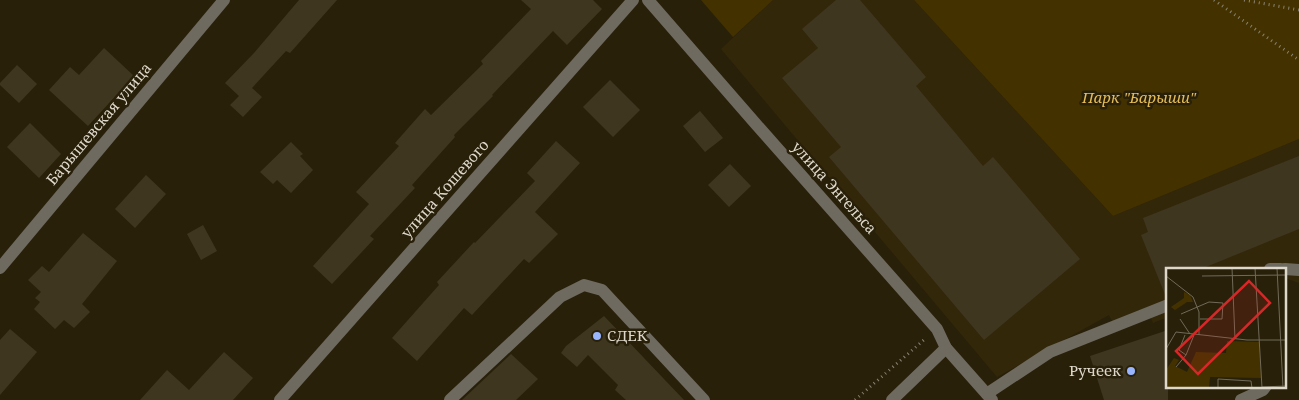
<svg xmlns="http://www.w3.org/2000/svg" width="1299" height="400" font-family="'Noto Serif',serif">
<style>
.built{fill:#33270a}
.green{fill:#433200}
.building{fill:#3f3620}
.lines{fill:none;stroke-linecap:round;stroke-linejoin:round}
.path{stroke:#8a8372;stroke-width:3;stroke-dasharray:1 4;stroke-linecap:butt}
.minor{stroke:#6e6a60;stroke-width:12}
.poi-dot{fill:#99b5fd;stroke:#29200a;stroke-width:2}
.labels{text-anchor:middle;stroke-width:5;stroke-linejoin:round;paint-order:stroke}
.park-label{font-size:15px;font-style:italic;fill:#e5bc56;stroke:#29200a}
.street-label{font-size:15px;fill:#ded8cb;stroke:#29200a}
.poi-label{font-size:15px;fill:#ded8cb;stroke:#29200a;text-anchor:start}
.inset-road{fill:none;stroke:#716a57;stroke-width:1}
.view{fill:#d62828;fill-opacity:0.15;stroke:#d62828;stroke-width:2.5}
.inset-edge{fill:none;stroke:#ded8cb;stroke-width:2.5}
</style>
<rect width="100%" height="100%" fill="#29200a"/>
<polygon class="built" points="773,0 914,0 1113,216 1299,139 1299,283 1285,278 1285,269 1168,269 1168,317 1153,323 1150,316 1116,329 1109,315 997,377 721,49"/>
<g class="green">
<polygon points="701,0 773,0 733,37"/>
<polygon points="914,0 1299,0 1299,139 1113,216"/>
</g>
<g class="building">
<polygon points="299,0 337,0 290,53 286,51 252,88 262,97 243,117 230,105 239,96 225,83 254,53"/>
<polygon points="521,0 593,0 602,9 567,45 553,31 492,95 493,96 454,135 455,137 412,185 415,188 370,236 374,239 332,284 313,266 369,204 356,192 399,146 395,143 425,109 431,115 483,64 481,61 531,9"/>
<polygon points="836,0 860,0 926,77 916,86 983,166 993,157 1080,259 984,340 829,157 841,147 782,78 818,48 802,29"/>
<polygon points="104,48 134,76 88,126 49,90 70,67 79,75"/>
<polygon points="17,65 37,84 19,103 0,85 0,83"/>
<polygon points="610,80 640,110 613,137 583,107"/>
<polygon points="700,111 723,138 705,152 683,126"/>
<polygon points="30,123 61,154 39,178 7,147"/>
<polygon points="556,141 580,163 535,212 558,234 529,263 524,259 472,315 464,308 417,361 392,338 439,285 437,282 474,242 475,243 535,181 527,173"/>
<polygon points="291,142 303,154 300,156 313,170 291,193 277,180 273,184 260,172"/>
<polygon points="1299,156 1299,229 1201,269 1168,269 1168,297 1166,297 1141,235 1148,232 1143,218"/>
<polygon points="730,164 751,186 729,207 708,185"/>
<polygon points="146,175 166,194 135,228 115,209"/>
<polygon points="203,225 217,251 201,260 187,234"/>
<polygon points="83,233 117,261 82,304 90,312 74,328 64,320 55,329 34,309 40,302 35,298 41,292 28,280 42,266 49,272"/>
<polygon points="604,316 684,400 626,400 615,390 618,385 588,355 577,367 561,353 566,346"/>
<polygon points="10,329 37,352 0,395 0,340"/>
<polygon points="1168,330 1168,400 1104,400 1090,356"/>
<polygon points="224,352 253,378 233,400 140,400 167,370 189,390"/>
<polygon points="511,354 538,379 516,400 462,400"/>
</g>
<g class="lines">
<g class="path">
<polyline points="1214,0 1299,60"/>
<polyline points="1244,0 1299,10"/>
<polyline points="855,400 925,339"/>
</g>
<g class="minor">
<polyline points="648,0 755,123 937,329 946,348 992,400"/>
<polyline points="0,268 224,0"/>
<polyline points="1270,269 1281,269"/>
<polyline points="1285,269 1299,270"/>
<polyline points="988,393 1050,352 1168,305"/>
<polyline points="280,400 633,0"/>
<polyline points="450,400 560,297 584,285 602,290 704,400"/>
<polyline points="892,400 946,348"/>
<polyline points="1241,400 1263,390 1266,386"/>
</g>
</g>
<g class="poi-dot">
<circle cx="597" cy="336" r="5"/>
<circle cx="1131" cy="371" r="5"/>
</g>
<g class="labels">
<g class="park-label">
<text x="1139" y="103">Парк "Барыши"</text>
</g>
<g class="street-label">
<text transform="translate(99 124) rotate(-50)" y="5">Барышевская улица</text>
<text transform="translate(834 188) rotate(48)" y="5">улица Энгельса</text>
<text transform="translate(445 189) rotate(-49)" y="5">улица Кошевого</text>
</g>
<g class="poi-label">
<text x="607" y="341">СДЕК</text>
<text x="1121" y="376" text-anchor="end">Ручеек</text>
</g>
</g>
<g transform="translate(1166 268)">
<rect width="120" height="120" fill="#29200a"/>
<path d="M18,24L24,27L27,34H21L9,42L5,39L18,30ZM61,73L93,74L95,110L44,109L43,120H0V102L8,90L13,92L9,98L21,104L30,84L60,85Z" fill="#433200"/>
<path class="inset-road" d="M66,0L69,71M89,0L96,120M111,0L117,120M0,8L27,29L33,44V67M36,8L120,7M15,46L43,34L57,35L56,51H34M14,51L24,66M19,67L13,82L20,87M0,81L10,64L81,72H120M10,99L20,87L28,67M96,119L120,118M52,120V111L85,113L86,120"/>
<path class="view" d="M83,13L104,35L32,106L10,83Z"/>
<rect width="120" height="120" class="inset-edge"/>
</g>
</svg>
